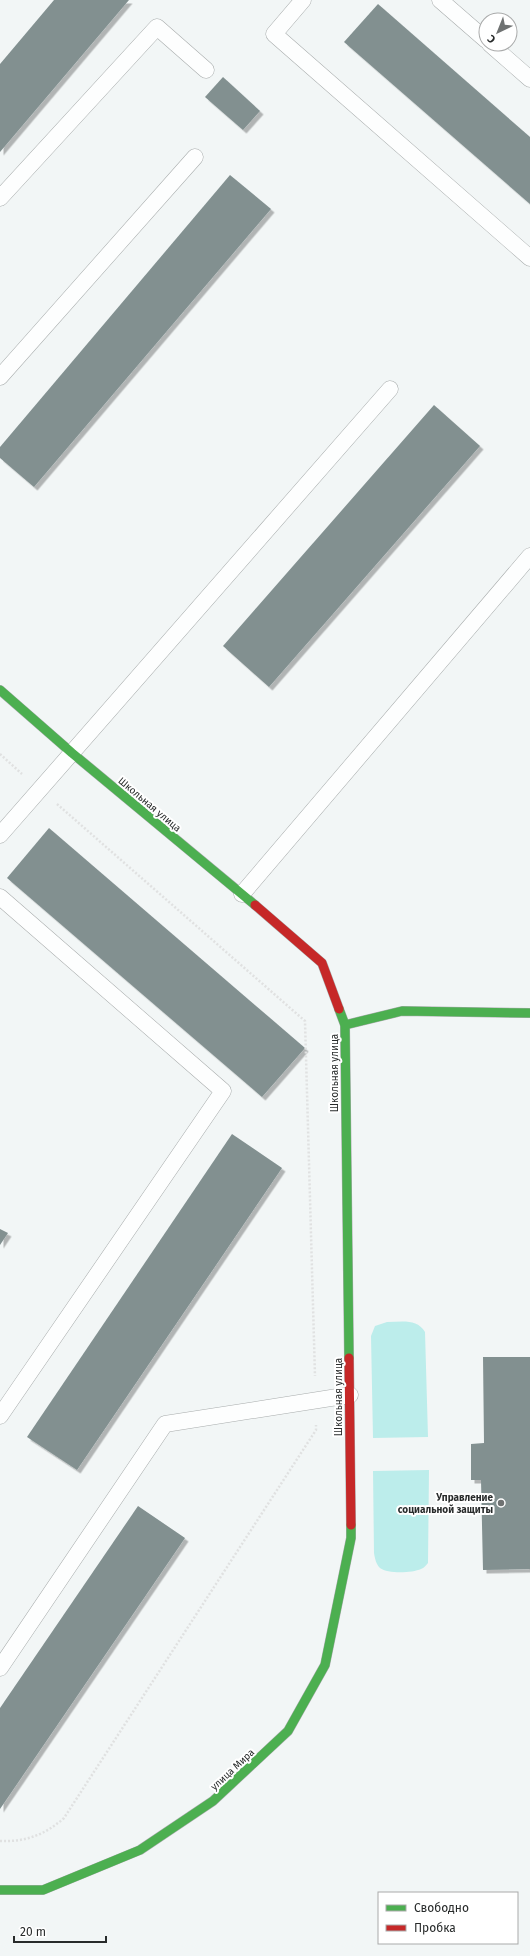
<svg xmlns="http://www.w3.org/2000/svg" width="530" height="1956" font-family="'Fira Sans',sans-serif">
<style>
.green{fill:#bcedeb}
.building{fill:#829090;filter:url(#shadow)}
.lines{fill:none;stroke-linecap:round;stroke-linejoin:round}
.lane-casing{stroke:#a8acac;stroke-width:17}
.fast-casing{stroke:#a8acac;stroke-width:10}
.jam-casing{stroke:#a8acac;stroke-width:10}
.path{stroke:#e0e1e1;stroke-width:2.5;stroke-dasharray:2 2;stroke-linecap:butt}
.lane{stroke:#fdfefe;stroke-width:16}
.fast{stroke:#4caf50;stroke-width:9}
.jam{stroke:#c62828;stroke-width:9}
.poi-dot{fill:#6f7272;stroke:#fff;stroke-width:1.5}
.labels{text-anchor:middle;stroke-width:4;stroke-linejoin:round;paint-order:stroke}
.street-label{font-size:10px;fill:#282b2b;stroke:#fff}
.poi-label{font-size:10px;font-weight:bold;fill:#282b2b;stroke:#fff;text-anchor:end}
</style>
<defs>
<filter id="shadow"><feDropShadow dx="3.5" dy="3.5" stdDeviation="0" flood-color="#0004"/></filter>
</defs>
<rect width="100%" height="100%" fill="#f2f6f6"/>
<g class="green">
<path d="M387,1322C401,1322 417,1318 425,1332L428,1437L373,1438L371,1336L375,1326Z"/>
<path d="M429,1470L428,1563C426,1565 424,1568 421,1569C412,1573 388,1574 380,1568C376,1564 375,1559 374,1553L373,1471Z"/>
</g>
<g class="building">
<polygon points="54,0 129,0 0,152 0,64"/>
<polygon points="378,4 530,137 530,204 344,42"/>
<polygon points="223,77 260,111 243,130 205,97"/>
<polygon points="230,175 271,209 34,487 0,458 0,447"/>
<polygon points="434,405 480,446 269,687 223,646"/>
<polygon points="49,828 305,1048 262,1097 7,878"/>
<polygon points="232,1134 282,1168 77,1470 27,1437"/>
<polygon points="0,1229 8,1233 0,1245"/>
<polygon points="483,1357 530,1357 530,1569 483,1570 481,1480 471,1480 471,1444 484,1443"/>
<polygon points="138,1506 185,1538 0,1809 0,1708"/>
</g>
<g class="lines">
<g class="lane-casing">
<g id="lane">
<polyline points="303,0 274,34 530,258"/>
<polyline points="440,0 486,40"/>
<polyline points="490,44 530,79"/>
<polyline points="0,198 157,27 206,70"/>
<polyline points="0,377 195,157"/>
<polyline points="0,835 390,389"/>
<polyline points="242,894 530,556"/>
<polyline points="0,897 223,1091 0,1416"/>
<polyline points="0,1668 165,1424 350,1395"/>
</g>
</g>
<g class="fast-casing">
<g id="fast">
<polyline points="0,690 72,753 255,905"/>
<polyline points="339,1009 345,1025 349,1358"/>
<polyline points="345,1025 402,1011 530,1013"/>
<polyline points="0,1890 43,1890 140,1850 213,1801 288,1731 325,1665 351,1538 351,1525"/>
</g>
</g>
<g class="jam-casing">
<g id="jam">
<polyline points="255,905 322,963 339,1009"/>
<polyline points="349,1358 351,1525"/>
</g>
</g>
<g class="path">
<polyline points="0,754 22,774"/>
<polyline points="57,804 305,1021 315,1376"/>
<path d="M0,1841C25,1842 45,1835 64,1818L316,1430V1425"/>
</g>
<use href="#lane" class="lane"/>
<use href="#fast" class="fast"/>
<use href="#jam" class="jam"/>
</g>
<circle class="poi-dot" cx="501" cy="1503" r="4"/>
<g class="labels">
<g class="street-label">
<text transform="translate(150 804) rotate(40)" y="4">Школьная улица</text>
<text transform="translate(334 1073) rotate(-90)" y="4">Школьная улица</text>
<text transform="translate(338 1397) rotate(-90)" y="4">Школьная улица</text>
<text transform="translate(232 1769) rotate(-43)" y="4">улица Мира</text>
</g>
<g class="poi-label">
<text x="493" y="1501">Управление<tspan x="493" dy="12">социальной защиты</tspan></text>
</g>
</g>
<rect x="378" y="1892" width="140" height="52" fill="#ffffff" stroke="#a9aaaa"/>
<rect x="386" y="1905" width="20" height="6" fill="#4caf50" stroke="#a9aaaa"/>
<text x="414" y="1912" font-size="12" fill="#282b2b">Свободно</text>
<rect x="386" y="1925" width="20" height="6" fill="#c62828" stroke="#a9aaaa"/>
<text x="414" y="1932" font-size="12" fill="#282b2b">Пробка</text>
<g transform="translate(498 32) rotate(223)"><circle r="19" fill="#ffffff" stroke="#a9aaaa"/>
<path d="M0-3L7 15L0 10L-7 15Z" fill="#6f7272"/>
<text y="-6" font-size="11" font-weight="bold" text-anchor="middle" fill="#282b2b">С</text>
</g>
<path d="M14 1936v6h92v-6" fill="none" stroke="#282b2b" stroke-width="2"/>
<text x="20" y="1936" font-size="12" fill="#282b2b" stroke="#ffffff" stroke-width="3" paint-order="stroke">20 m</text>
</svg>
